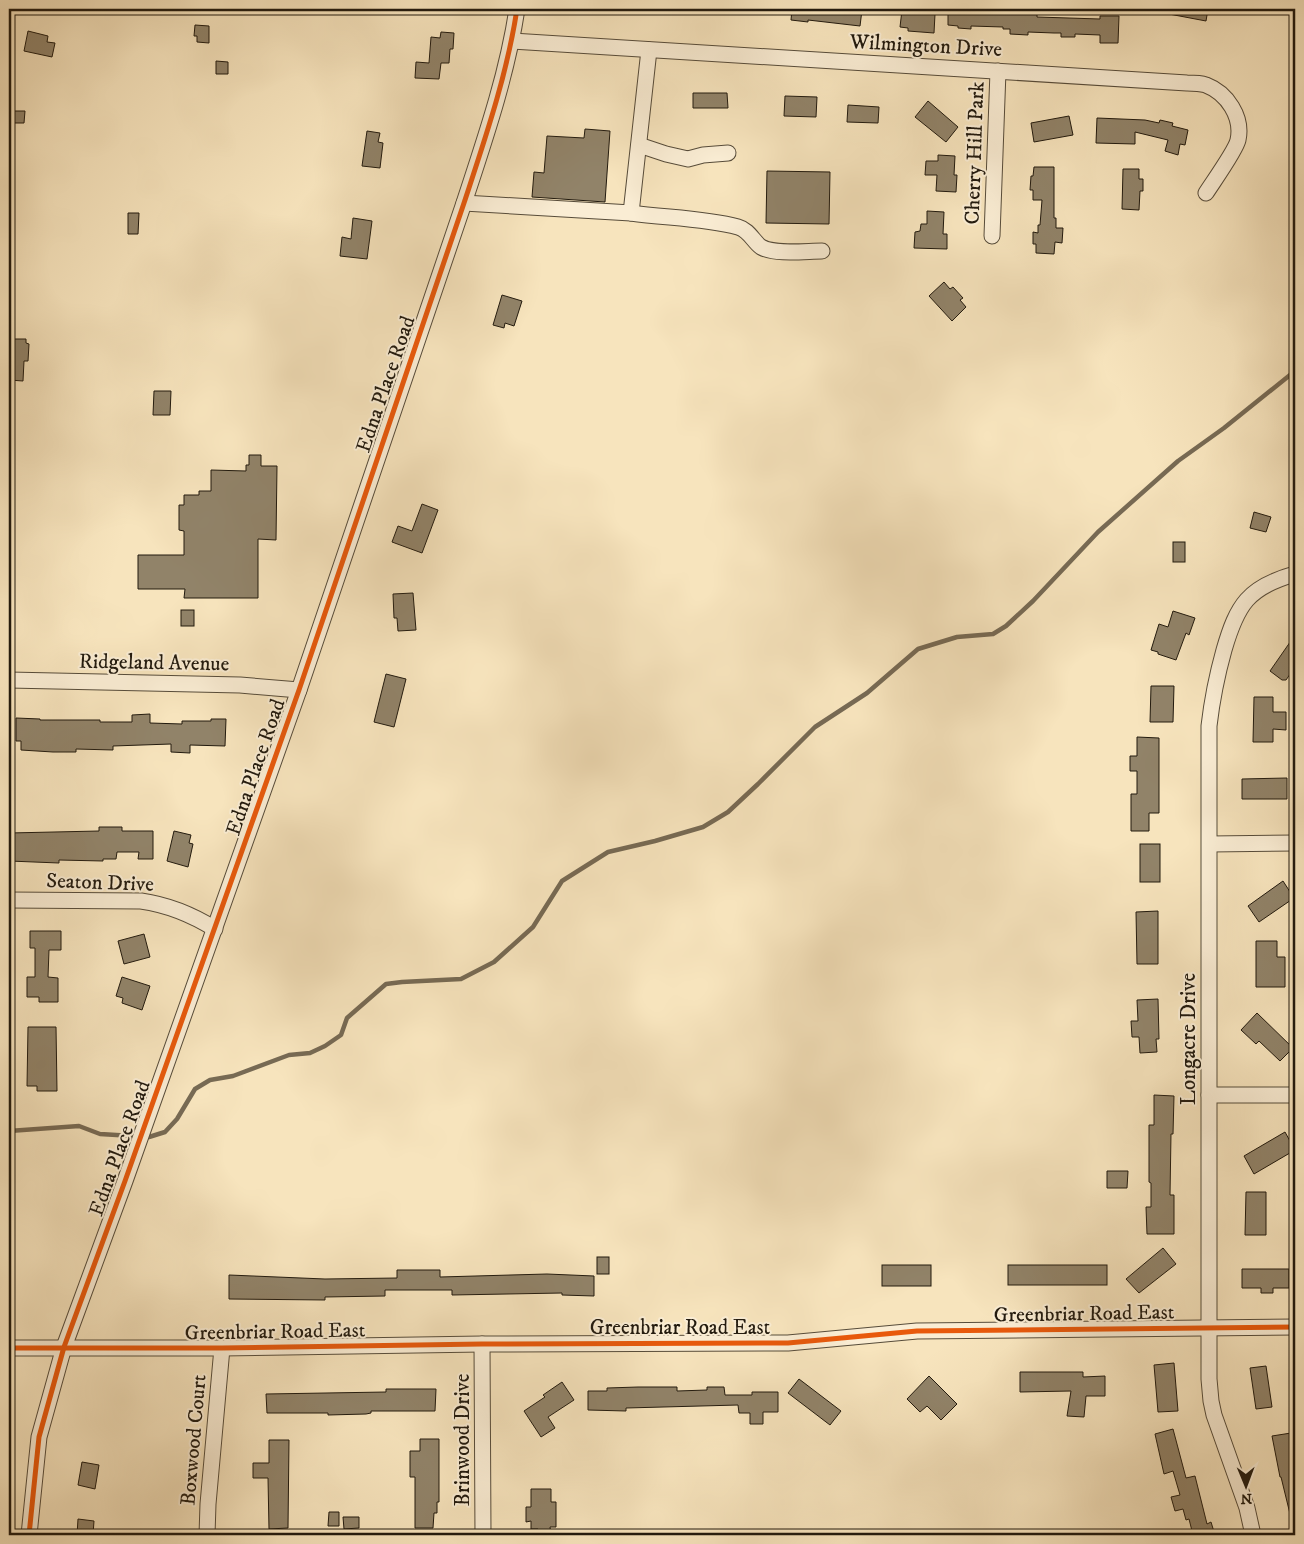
<svg xmlns="http://www.w3.org/2000/svg" width="1304" height="1544" font-family="'IM FELL DW Pica',serif">
<style>
.lines{fill:none;stroke-linecap:round;stroke-linejoin:round}
.stream{stroke:#776a54;stroke-width:4.5}
.building{fill:#918369;stroke:#221a0e}
.minor-casing{stroke:#574c3a;stroke-width:17}
.minor{stroke:#faedd4;stroke-width:15}
.cycleway-casing{stroke:#faedd4;stroke-width:8}
.cycleway{stroke:#e8590c;stroke-width:5}
.labels{text-anchor:middle;stroke-width:4;stroke-linejoin:round;paint-order:stroke}
.street-label{font-size:21px;fill:#221a0e;stroke:#faedd4}
</style>
<rect width="100%" height="100%" fill="#f7e4bd"/>
<filter id="stains"><feTurbulence type="fractalNoise" baseFrequency=".004" numOctaves="4"/><feColorMatrix values="0 0 0 0 .2 0 0 0 0 .09 0 0 0 0 .02 0 0 0 .5 -.17"/></filter>
<radialGradient id="worn" r=".72"><stop offset=".6" stop-color="#630" stop-opacity="0"/><stop offset="1" stop-color="#630" stop-opacity=".3"/></radialGradient>
<g class="lines">
<polyline class="stream" points="9,1131 79,1126 100,1134 149,1137 165,1132 177,1119 195,1089 210,1080 233,1076 289,1055 310,1053 325,1046 341,1035 347,1018 386,984 402,982 461,979 494,962 533,927 562,881 608,852 655,841 703,827 728,812 758,784 815,727 867,693 918,649 957,637 993,634 1006,626 1033,601 1098,532 1178,461 1224,428 1295,371"/>
</g>
<g class="building">
<polygon points="792,9 862,10 860,26 808,20 808,22 791,20"/>
<polygon points="948,9 1037,13 1037,17 1100,19 1100,16 1119,16 1118,43 1100,43 1100,35 1075,34 1075,37 1061,37 1061,33 1054,33 1028,32 1028,35 1010,34 1010,29 1003,29 1003,27 971,26 971,29 958,28 958,26 948,25"/>
<polygon points="1170,9 1208,9 1206,21 1169,14"/>
<polygon points="902,10 935,14 934,33 908,31 908,28 900,27"/>
<polygon points="195,25 209,26 209,43 197,42 197,36 194,36"/>
<polygon points="28,31 48,36 47,42 55,43 52,57 24,51"/>
<polygon points="441,32 454,33 453,49 450,49 449,63 441,63 439,79 415,78 416,62 429,63 431,37 440,38"/>
<polygon points="216,61 228,62 228,74 216,74"/>
<polygon points="693,93 727,93 728,108 693,108"/>
<polygon points="785,96 817,97 816,117 784,116"/>
<polygon points="928,101 958,127 946,142 915,117"/>
<polygon points="848,105 879,107 878,123 847,122"/>
<polygon points="9,111 25,111 24,123 9,123"/>
<polygon points="1069,116 1073,135 1034,142 1031,123"/>
<polygon points="1097,118 1145,120 1159,123 1160,120 1173,123 1172,126 1188,130 1185,145 1180,144 1178,155 1165,151 1168,140 1135,132 1135,144 1096,143"/>
<polygon points="585,129 610,131 605,202 532,197 534,172 544,173 547,136 584,138"/>
<polygon points="367,131 380,133 378,142 383,143 380,168 362,166"/>
<polygon points="938,155 955,156 954,175 957,175 956,192 936,191 937,175 925,175 926,161 938,161"/>
<polygon points="1034,167 1054,167 1054,218 1056,218 1056,228 1063,228 1062,243 1055,242 1054,254 1036,253 1036,244 1033,244 1033,232 1038,233 1038,225 1040,225 1042,200 1033,200 1033,190 1030,190 1031,176 1033,176"/>
<polygon points="1123,169 1139,169 1139,179 1143,179 1143,191 1140,191 1139,210 1122,209"/>
<polygon points="767,171 830,172 829,224 766,223"/>
<polygon points="927,211 944,212 943,234 947,234 947,249 914,248 915,232 920,231 921,224 927,224"/>
<polygon points="128,213 139,213 138,234 128,234"/>
<polygon points="353,218 372,221 367,259 340,256 342,237 351,239"/>
<polygon points="944,282 950,289 953,287 963,298 960,300 966,307 952,321 929,296"/>
<polygon points="502,295 522,301 514,326 505,323 504,328 493,325"/>
<polygon points="9,339 26,339 26,343 29,344 28,361 24,361 23,381 9,380"/>
<polygon points="154,391 171,391 170,415 153,415"/>
<polygon points="249,455 261,455 261,466 277,466 276,540 258,539 258,598 184,598 185,589 138,589 138,555 184,555 184,531 179,530 179,505 184,505 184,495 199,495 199,491 211,491 211,470 246,471 246,465 249,465"/>
<polygon points="422,504 438,510 422,553 392,542 398,526 412,531"/>
<polygon points="1254,512 1271,517 1266,532 1250,528"/>
<rect x="1173" y="542" width="12" height="20"/>
<polygon points="413,593 416,630 398,631 397,618 394,618 393,594"/>
<rect x="181" y="610" width="13" height="16"/>
<polygon points="1173,611 1195,618 1189,635 1186,633 1176,660 1158,654 1158,652 1151,650 1159,624 1168,627"/>
<polygon points="1295,635 1295,667 1286,680 1282,680 1270,671"/>
<polygon points="386,674 406,679 394,727 374,722"/>
<polygon points="1151,686 1174,686 1173,722 1150,722"/>
<polygon points="1254,697 1273,697 1273,712 1286,712 1286,730 1273,729 1273,742 1253,742"/>
<polygon points="150,714 150,723 182,724 182,721 211,721 211,719 226,719 225,746 190,745 190,753 171,752 171,744 113,746 113,750 76,749 76,752 53,752 21,750 21,741 16,741 16,718 40,719 40,720 100,720 100,722 132,722 132,715"/>
<polygon points="1137,737 1159,738 1159,813 1149,813 1149,831 1131,831 1131,794 1137,794 1137,771 1130,771 1130,756 1137,756"/>
<polygon points="1287,778 1287,799 1242,799 1242,779"/>
<polygon points="99,827 122,827 122,831 153,831 153,859 138,859 139,852 117,852 116,859 103,859 103,861 59,860 59,863 9,861 9,833 99,831"/>
<polygon points="174,831 191,835 189,843 193,844 188,867 167,861"/>
<rect x="1140" y="844" width="20" height="38"/>
<polygon points="1283,881 1294,898 1259,922 1248,906"/>
<polygon points="1158,911 1158,964 1137,964 1136,912"/>
<polygon points="30,931 61,931 61,950 49,950 48,977 58,978 58,1002 39,1002 39,997 27,997 27,977 35,977 35,948 30,948"/>
<polygon points="144,934 150,957 124,964 118,941"/>
<polygon points="1256,941 1277,941 1277,957 1285,957 1285,987 1256,987"/>
<polygon points="122,977 150,986 142,1010 122,1003 123,998 116,996"/>
<polygon points="1158,999 1159,1039 1156,1039 1157,1052 1140,1053 1139,1037 1132,1037 1131,1021 1138,1021 1137,1000"/>
<polygon points="1257,1013 1293,1048 1280,1061 1259,1041 1256,1044 1241,1030"/>
<polygon points="28,1027 56,1027 57,1091 37,1091 37,1086 27,1086"/>
<polygon points="1154,1095 1174,1096 1173,1134 1171,1134 1170,1195 1174,1195 1174,1234 1147,1234 1146,1207 1151,1207 1151,1183 1149,1182 1149,1125 1154,1125"/>
<polygon points="1285,1132 1295,1150 1254,1174 1244,1156"/>
<polygon points="1107,1171 1128,1171 1127,1188 1107,1188"/>
<polygon points="1246,1192 1266,1192 1266,1235 1245,1235"/>
<polygon points="1163,1248 1176,1264 1139,1293 1126,1279"/>
<rect x="597" y="1257" width="12" height="17"/>
<rect x="882" y="1265" width="49" height="21"/>
<rect x="1008" y="1265" width="99" height="20"/>
<polygon points="1242,1269 1289,1269 1289,1288 1273,1288 1273,1293 1261,1293 1261,1288 1242,1288"/>
<polygon points="397,1270 440,1270 440,1277 547,1274 594,1276 594,1296 562,1295 562,1293 452,1295 452,1290 385,1290 385,1296 325,1297 325,1300 229,1299 229,1275 325,1279 397,1278"/>
<polygon points="1174,1363 1178,1411 1158,1412 1154,1365"/>
<polygon points="1266,1366 1272,1407 1256,1409 1250,1368"/>
<polygon points="1020,1372 1083,1372 1083,1377 1105,1376 1105,1396 1086,1396 1084,1417 1067,1416 1071,1391 1020,1392"/>
<polygon points="929,1376 957,1404 941,1420 927,1406 920,1412 907,1399"/>
<polygon points="799,1379 841,1411 830,1425 788,1393"/>
<polygon points="562,1382 574,1400 548,1417 555,1428 541,1437 524,1411 545,1397 543,1395"/>
<polygon points="638,1387 677,1387 677,1391 707,1390 707,1387 724,1387 725,1395 752,1395 752,1392 778,1392 778,1412 763,1412 763,1424 750,1424 750,1413 739,1413 738,1405 626,1408 626,1411 588,1410 588,1391 607,1391 607,1388"/>
<polygon points="386,1389 436,1389 435,1411 371,1411 371,1413 366,1414 328,1415 328,1413 267,1413 266,1394 386,1392"/>
<polygon points="1173,1429 1186,1478 1195,1476 1207,1524 1211,1522 1215,1535 1193,1535 1189,1519 1186,1520 1183,1509 1175,1511 1171,1497 1180,1495 1173,1471 1164,1474 1155,1434"/>
<polygon points="1291,1433 1295,1455 1295,1518 1291,1518 1281,1477 1280,1477 1272,1436"/>
<polygon points="420,1439 439,1439 439,1502 437,1502 437,1513 434,1513 433,1528 415,1528 415,1477 410,1477 410,1451 420,1451"/>
<polygon points="269,1440 289,1440 288,1528 269,1529 268,1478 253,1478 253,1463 269,1463"/>
<polygon points="82,1462 99,1465 95,1489 78,1485"/>
<polygon points="531,1489 551,1489 551,1502 556,1502 556,1527 550,1527 551,1535 538,1535 538,1529 531,1529 531,1521 526,1522 526,1507 531,1507"/>
<polygon points="329,1512 339,1512 339,1526 328,1526"/>
<polygon points="343,1517 359,1517 359,1528 344,1529"/>
<polygon points="78,1519 94,1521 93,1535 77,1535"/>
</g>
<g class="lines">
<g class="minor-casing">
<g id="minor">
<path d="M512,41L1187,83C1193,83 1200,83 1206,85C1227,93 1243,117 1238,140C1236,150 1213,182 1206,193"/>
<polyline points="639,145 666,154 688,159 703,155 728,153"/>
<polyline points="464,203 631,213 649,50"/>
<path d="M631,213C667,218 704,218 738,227C749,230 753,241 761,247C775,255 806,251 822,251"/>
<polyline points="992,236 998,71"/>
<polyline points="9,680 240,685 299,690"/>
<polyline points="1210,844 1295,843"/>
<path d="M9,900L141,901C169,905 191,914 215,929"/>
<polyline points="1209,1095 1295,1095"/>
<polyline points="482,1344 483,1535"/>
<polyline points="9,1348 222,1348 482,1344 788,1343 917,1331 1295,1327"/>
<path d="M29,1535L39,1437L64,1347L125,1181L299,690L464,203C485,139 507,75 517,9"/>
<polyline points="207,1535 208,1504 222,1348"/>
<path d="M1253,1535L1247,1508L1214,1415L1211,1401L1209,1379V726C1212,700 1217,675 1224,650C1237,605 1248,587 1295,574"/>
</g>
</g>
<use href="#minor" class="minor"/>
<g class="cycleway-casing">
<g id="cycleway">
<polyline points="9,1348 222,1348 482,1344 788,1343 917,1331 1295,1327"/>
<path d="M29,1535L39,1437L64,1347L125,1181L299,690L464,203C485,139 507,75 517,9"/>
</g>
</g>
<use href="#cycleway" class="cycleway"/>
</g>
<g class="labels">
<g class="street-label">
<text transform="translate(926 45) rotate(3)" y="7">Wilmington Drive</text>
<text transform="translate(974 153) rotate(-88)" y="7">Cherry Hill Park</text>
<text transform="translate(385 384) rotate(-71)" y="7">Edna Place Road</text>
<text transform="translate(154 662) rotate(1)" y="7">Ridgeland Avenue</text>
<text transform="translate(255 767) rotate(-71)" y="7">Edna Place Road</text>
<text transform="translate(100 882) rotate(2)" y="7">Seaton Drive</text>
<text transform="translate(1188 1039) rotate(-90)" y="7">Longacre Drive</text>
<text transform="translate(119 1148) rotate(-70)" y="7">Edna Place Road</text>
<text transform="translate(1084 1313) rotate(-1)" y="7">Greenbriar Road East</text>
<text x="680" y="1334">Greenbriar Road East</text>
<text transform="translate(275 1331) rotate(-1)" y="7">Greenbriar Road East</text>
<text transform="translate(193 1440) rotate(-85)" y="7">Boxwood Court</text>
<text transform="translate(462 1440) rotate(-90)" y="7">Brinwood Drive</text>
</g>
</g>
<rect width="1304" height="1544" fill="none" stroke="#f7e4bd" stroke-width="30"/>
<rect x="10" y="10" width="1284" height="1524" fill="none" stroke="#221a0e" stroke-width="2.5"/>
<rect x="15" y="15" width="1274" height="1514" fill="none" stroke="#221a0e"/>
<g transform="translate(1246 1486) rotate(179)" stroke="#faedd4" stroke-width="4" paint-order="stroke">
<path d="M0-4L9 19L0 12L-9 19Z" fill="#221a0e"/>
<text y="-8" font-size="14" font-weight="bold" text-anchor="middle" fill="#221a0e">N</text>
</g>
<rect width="100%" height="100%" filter="url(#stains)"/>
<rect width="100%" height="100%" fill="url(#worn)"/>
</svg>
